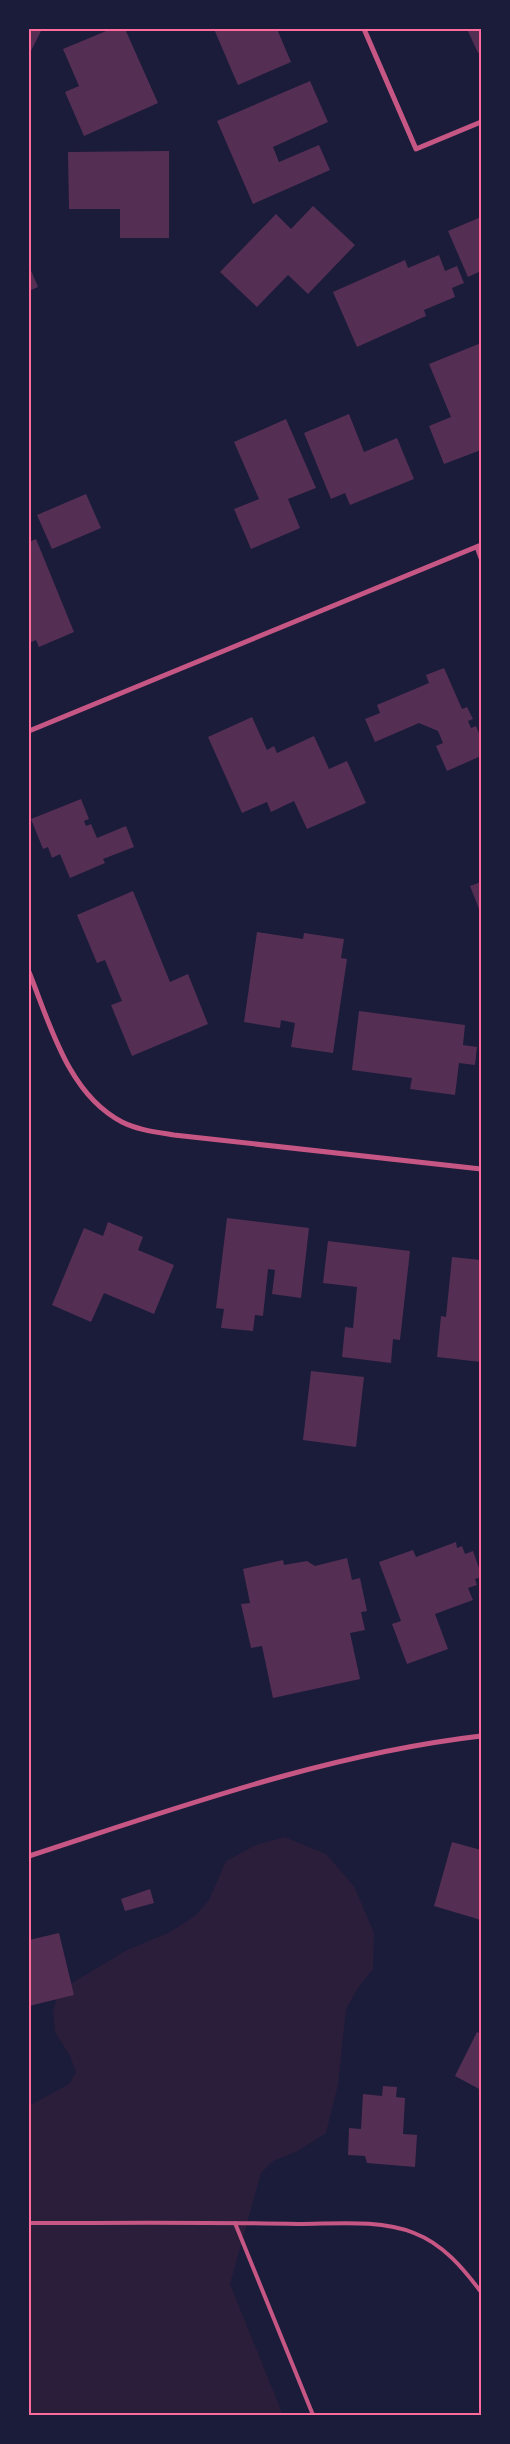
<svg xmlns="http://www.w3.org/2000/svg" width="510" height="2444" font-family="Rubik,sans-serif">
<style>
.green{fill:#2a1e3b}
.building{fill:#542f53}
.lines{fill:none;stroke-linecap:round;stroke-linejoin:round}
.service{stroke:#c65784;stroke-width:4}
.minor{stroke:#c65784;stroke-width:5}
.neatline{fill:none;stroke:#ff6b9d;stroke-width:2}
</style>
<rect width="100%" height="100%" fill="#1b1b3a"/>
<polygon class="green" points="285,1837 326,1854 354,1886 374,1933 373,1969 358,1988 346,2009 338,2085 326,2133 298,2151 273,2161 261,2173 230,2284 283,2415 29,2415 29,2106 69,2084 76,2072 70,2056 55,2032 53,2012 57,1997 72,1983 127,1950 170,1932 195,1916 209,1900 226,1861 258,1844"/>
<g class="building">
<polygon points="29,29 42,29 31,51 29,50"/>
<polygon points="111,29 125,29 158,103 84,136 65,92 79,86 63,49"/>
<polygon points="214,29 277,29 291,62 238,85"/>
<polygon points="467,29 481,29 481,51 478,53"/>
<polygon points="310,81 328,122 273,147 279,162 319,145 330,170 253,204 217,121"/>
<polygon points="169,151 169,238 120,238 120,209 69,209 68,152"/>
<polygon points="313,206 355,245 308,294 288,275 257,307 220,272 276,214 291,229"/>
<polygon points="481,217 481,271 468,277 448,231"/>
<polygon points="439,255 445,271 457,266 464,283 452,288 455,297 424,310 426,316 357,347 333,292 405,260 408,268"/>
<polygon points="29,266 38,287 29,291"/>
<polygon points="481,343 481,450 444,464 429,426 451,417 429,364"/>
<polygon points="349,414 364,452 397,438 414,479 350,505 345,493 331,499 304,433"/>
<polygon points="286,419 316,488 288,499 300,528 251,549 234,509 259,499 234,442"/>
<polygon points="86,494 101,528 52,549 37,515"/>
<polygon points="36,539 74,632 39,647 36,640 29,643 29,542"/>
<polygon points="444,668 462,709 467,707 473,719 468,721 471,728 476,726 481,738 481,756 447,771 436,746 443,743 438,731 419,723 375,742 365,719 380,713 377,705 429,683 426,675"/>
<polygon points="252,717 267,750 274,746 277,753 314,736 329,769 347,761 366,803 307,829 294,801 271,812 267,802 242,813 208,737"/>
<polygon points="81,799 89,819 84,821 86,826 91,824 97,838 126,826 134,847 103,859 105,863 70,878 60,854 52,858 48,847 43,849 31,819"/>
<polygon points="481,882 481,914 470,886"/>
<polygon points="133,891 170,982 188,974 208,1024 132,1056 111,1005 122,1001 105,960 97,963 77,915"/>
<polygon points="257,932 303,939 304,933 344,939 341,958 347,959 333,1053 291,1047 295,1023 281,1020 280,1028 244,1022"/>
<polygon points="359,1011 465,1025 463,1045 477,1047 475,1065 459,1063 455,1095 410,1089 412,1078 352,1070"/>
<polygon points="227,1218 309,1228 301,1298 272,1294 275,1270 268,1269 263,1316 255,1315 253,1331 221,1328 224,1309 216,1308"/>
<polygon points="108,1222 143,1237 138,1250 174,1265 154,1314 104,1293 91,1322 52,1305 84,1228 103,1236"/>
<polygon points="328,1241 410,1251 400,1340 393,1339 391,1363 342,1357 345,1327 353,1328 357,1287 323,1283"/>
<polygon points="452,1257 481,1260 481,1362 437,1357 441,1316 446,1317"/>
<polygon points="311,1371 364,1377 356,1447 303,1440"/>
<polygon points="456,1542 457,1548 462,1546 465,1554 473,1551 481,1574 481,1577 475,1579 477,1585 468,1588 473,1600 435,1614 448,1649 407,1664 392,1624 401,1621 379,1562 413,1550 416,1557"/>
<polygon points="347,1558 352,1580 360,1578 367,1611 361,1612 365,1630 350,1633 360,1679 273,1698 262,1646 251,1648 241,1604 250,1603 243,1569 283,1560 284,1565 307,1561 315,1566"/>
<polygon points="452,1842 481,1850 481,1920 434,1906"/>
<polygon points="150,1889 154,1903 125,1911 121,1899"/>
<polygon points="59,1933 74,1995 29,2006 29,1940"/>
<polygon points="477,2032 481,2034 481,2090 455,2076"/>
<polygon points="383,2086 397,2087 396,2097 405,2098 403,2134 417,2135 415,2167 367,2163 365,2156 348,2155 349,2128 361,2129 363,2094 382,2096"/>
</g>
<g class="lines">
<g class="service">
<path d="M29,2223C118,2223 208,2222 298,2224C335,2224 379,2219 414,2233C443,2244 463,2268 481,2292"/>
<polyline points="235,2223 313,2415"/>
</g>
<g class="minor">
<polyline points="364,29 416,149 481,122"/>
<polyline points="477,547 481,558"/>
<polyline points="29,731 481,545"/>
<path d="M29,972C50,1024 68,1094 122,1122C138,1130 156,1132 174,1135L481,1169"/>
<path d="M29,1856C177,1808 326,1754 481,1736"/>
</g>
</g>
<rect width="510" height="2444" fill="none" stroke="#1b1b3a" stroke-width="60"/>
<rect x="30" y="30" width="450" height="2384" class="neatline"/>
</svg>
